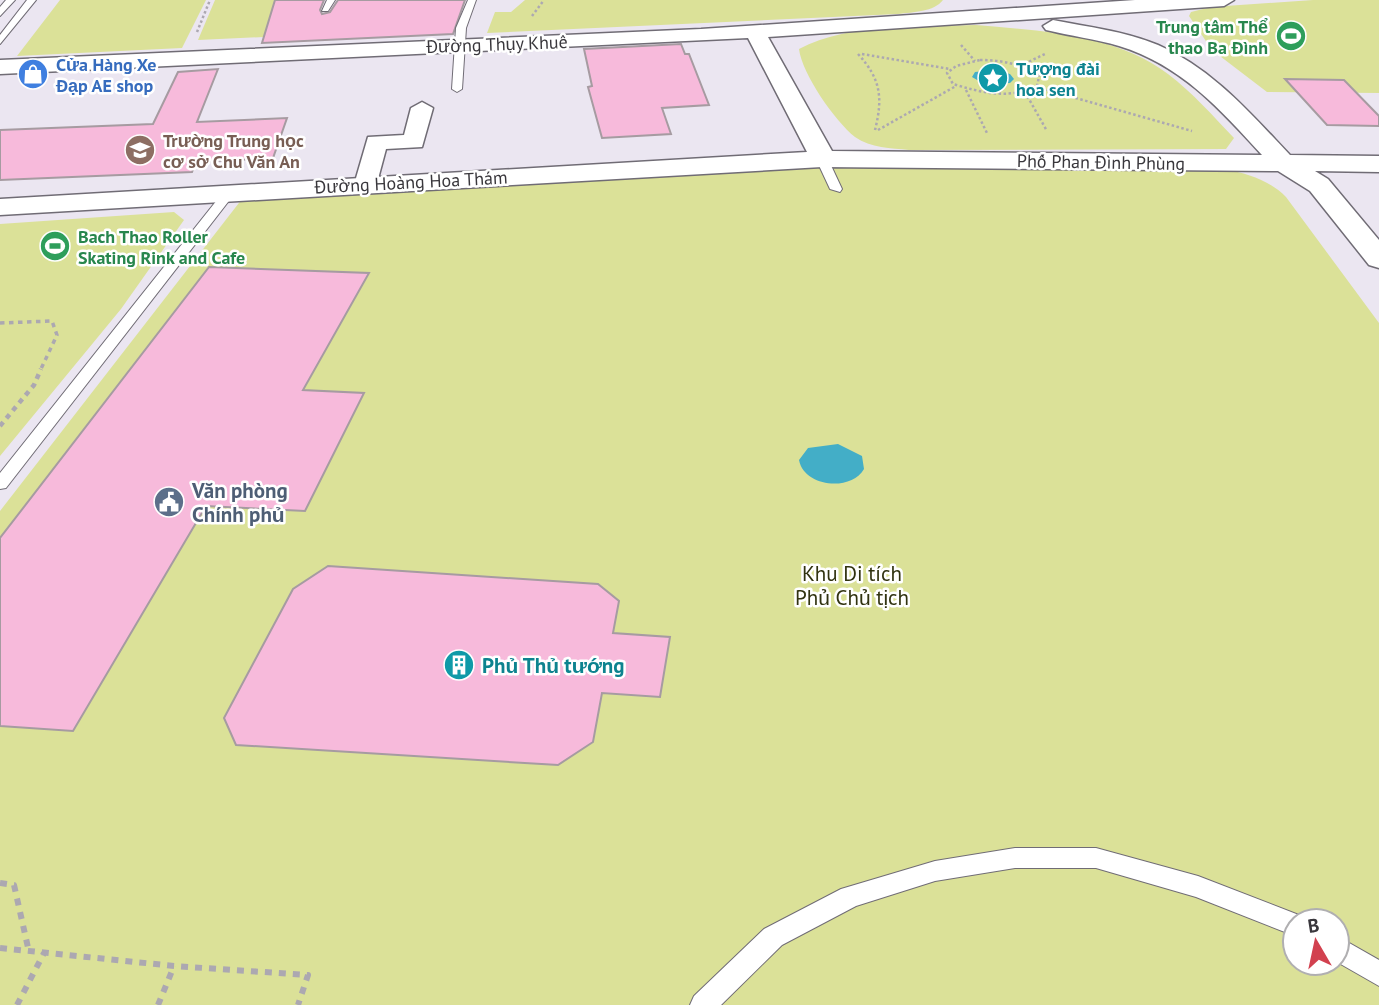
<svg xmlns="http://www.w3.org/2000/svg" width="1379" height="1005" font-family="'PT Sans',sans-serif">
	<rect width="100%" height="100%" fill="#ebe6f1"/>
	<path fill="#dbe198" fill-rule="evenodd" d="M60,0H206L182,48L17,56Z
		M215,0H275L264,37L198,40Z
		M525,0H943C934,12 913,12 898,14L487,33L495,12H511Z
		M1313,0H1379V93L1267,92L1212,50L1189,16L1191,12L1211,7Z
		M976,25C1040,31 1115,34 1168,74C1193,93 1213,116 1234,138L1226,149L909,150C891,148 871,148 855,137C835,121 802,74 799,49C851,22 919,27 976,25Z
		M811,164L1225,169C1248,174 1269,180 1286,197L1379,323V1005H0V511L242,199ZM1295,921H1337V963H1295Z
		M174,212L184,220L121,309L0,456V224Z"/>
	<path fill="#43aec7" d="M993,70L1010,74L1014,79L1010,83L984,84L972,77L975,72Z
		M838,444L862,456L864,469C851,492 804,487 799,460L808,448Z"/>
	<path fill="#f7badb" stroke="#a69ba1" stroke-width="2" d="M275,0H324L320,10L322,14L330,12L338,0H465L453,34L262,43Z
		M681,44L685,54H689L709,105L662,108L671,134L602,138L588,87L592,86L584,49Z
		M218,69L197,122L287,118L273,158L196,162L192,172L0,180V130L153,124L178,72Z
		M1285,79L1344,80L1379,116V126L1327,125Z
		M209,267L369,273L303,390L364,393L305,511L206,506L73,731L0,726V538Z
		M328,566L598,584L619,601L613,633L670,637L660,697L602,693L593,742L558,765L236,745L224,718L293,589Z"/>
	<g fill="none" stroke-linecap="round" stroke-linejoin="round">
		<g stroke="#706c75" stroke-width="2">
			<path id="lane" d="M6,0H15L0,16V7Z
				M27,0H36L0,44V35Z
				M327,0H335L328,11H322Z
				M468,0H476L466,28L462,89L457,92L452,89L456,28Z
				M818,157L828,159L842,189L840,192L830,189L816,159Z
				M225,190L235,193L6,488L0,489V473Z
				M1015,848H1096L1198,876L1304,917L1306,921H1295V936L1196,897L1096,868H1015L935,881L856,906L782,945L721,1005H690L694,996L764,929L841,889L935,861Z
				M1337,936L1379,960V986L1337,962Z"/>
		</g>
		<g stroke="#706c75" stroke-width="3">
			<path id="street" d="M422,102L433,108L422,147L386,149L375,190H357L354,185L368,137L404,135L411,108Z"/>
		</g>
		<g stroke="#706c75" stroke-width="3">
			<path id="secondary" d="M1135,0H1234L1224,6L768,37L832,151L1262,155C1220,109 1181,65 1119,46C1096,39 1070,36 1046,30L1043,26L1053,20C1088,27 1125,31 1158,45C1213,69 1250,113 1290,155L1379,156V172L1315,171L1328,179L1379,240V268L1369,265L1310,191L1278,171L822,167L0,215V199L807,152L748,38L0,74V60L701,29Z"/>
		</g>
		<path stroke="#aca8b1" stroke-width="2.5" stroke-dasharray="2.5 2.5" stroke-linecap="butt" d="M532,16L544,0
			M197,32L210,0
			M961,45L975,61
			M858,54C881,79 883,98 875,130
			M862,54L950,69
			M980,60C1002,60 1021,64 1039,76L1037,87C1007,99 983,93 953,84L947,73L956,66Z
			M1020,66L1047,53
			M1037,87L1192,131
			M966,90L987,133
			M1025,92L1047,131
			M878,130L956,86"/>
		<path stroke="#aca8b1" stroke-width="3.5" stroke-dasharray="4.5 4.5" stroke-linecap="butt" d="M0,323L52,321L57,335L40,371"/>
		<path stroke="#aca8b1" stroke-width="4.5" stroke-dasharray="5 5" stroke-linecap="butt" d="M0,426L34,385L41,369"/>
		<path stroke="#aca8b1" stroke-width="6" stroke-dasharray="7 7" stroke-linecap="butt" d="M0,883L14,885L29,952
			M0,948L174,966L308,975L298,1005
			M17,1005L44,953
			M158,1005L174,966"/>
		<use href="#lane" fill="#fff" fill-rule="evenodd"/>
		<use href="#street" fill="#fff" fill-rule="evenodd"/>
		<use href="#secondary" fill="#fff" fill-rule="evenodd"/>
	</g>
	<defs>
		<g id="stadium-disc" transform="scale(1.575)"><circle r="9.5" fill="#2e9e5b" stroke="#fff"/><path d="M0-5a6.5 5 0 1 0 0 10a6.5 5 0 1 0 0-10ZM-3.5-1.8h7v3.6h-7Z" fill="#fff"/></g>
		<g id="shop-disc" transform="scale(1.575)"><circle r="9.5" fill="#3f7fe0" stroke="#fff"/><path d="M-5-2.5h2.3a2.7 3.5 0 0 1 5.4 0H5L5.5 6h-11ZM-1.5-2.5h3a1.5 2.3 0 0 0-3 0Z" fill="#fff"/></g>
		<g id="sight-disc" transform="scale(1.575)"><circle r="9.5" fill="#0f9aa8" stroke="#fff"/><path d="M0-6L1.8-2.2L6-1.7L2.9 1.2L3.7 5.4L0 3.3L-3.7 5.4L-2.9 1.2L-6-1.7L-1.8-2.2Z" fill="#fff"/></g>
		<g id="school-disc" transform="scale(1.575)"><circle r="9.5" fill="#8d6e63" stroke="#fff"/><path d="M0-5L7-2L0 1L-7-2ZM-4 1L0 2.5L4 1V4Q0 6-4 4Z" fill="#fff"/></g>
		<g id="civic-disc" transform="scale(1.575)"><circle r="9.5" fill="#5c6f8a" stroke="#fff"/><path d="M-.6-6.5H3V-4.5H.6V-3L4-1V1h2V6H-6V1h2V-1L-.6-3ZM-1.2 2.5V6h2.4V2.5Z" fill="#fff"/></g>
		<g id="building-disc" transform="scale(1.575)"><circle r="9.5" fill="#0f9aa8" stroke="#fff"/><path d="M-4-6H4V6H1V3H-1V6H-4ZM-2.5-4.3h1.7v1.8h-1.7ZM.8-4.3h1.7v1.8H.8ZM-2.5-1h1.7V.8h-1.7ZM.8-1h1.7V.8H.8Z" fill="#fff"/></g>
	</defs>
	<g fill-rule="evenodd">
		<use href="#stadium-disc" x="1291" y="36"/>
		<use href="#shop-disc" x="33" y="74"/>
		<use href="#sight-disc" x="993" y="78"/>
		<use href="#school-disc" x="140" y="150"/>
		<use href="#stadium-disc" x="55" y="246"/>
		<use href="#civic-disc" x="169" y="502"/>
		<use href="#building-disc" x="459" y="665"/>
	</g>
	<g text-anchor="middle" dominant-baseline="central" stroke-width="5" stroke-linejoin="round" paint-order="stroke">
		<g font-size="18" font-weight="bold" fill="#27864d" stroke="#fff" text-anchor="end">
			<text x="1268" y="26">Trung tâm Thể<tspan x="1268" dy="21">thao Ba Đình</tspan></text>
			<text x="78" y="236" text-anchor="start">Bach Thao Roller<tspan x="78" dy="21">Skating Rink and Cafe</tspan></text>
		</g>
		<g font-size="18" fill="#39373c" stroke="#fff">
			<text transform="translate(497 44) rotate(-2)">Đường Thụy Khuê</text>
			<text transform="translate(1101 162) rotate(1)">Phố Phan Đình Phùng</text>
			<text transform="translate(411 182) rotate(-3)">Đường Hoàng Hoa Thám</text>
		</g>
		<g font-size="18" font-weight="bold" fill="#366cbe" stroke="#fff" text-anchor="start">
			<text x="56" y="64">Cửa Hàng Xe<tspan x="56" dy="21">Đạp AE shop</tspan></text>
		</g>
		<g font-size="18" font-weight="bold" fill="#0d838f" stroke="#fff" text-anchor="start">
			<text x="1016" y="68">Tượng đài<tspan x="1016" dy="21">hoa sen</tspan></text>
		</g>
		<g font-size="18" font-weight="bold" fill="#785e54" stroke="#fff" text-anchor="start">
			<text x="163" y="140">Trường Trung học<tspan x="163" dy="21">cơ sở Chu Văn An</tspan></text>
		</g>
		<g font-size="21" font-weight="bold" fill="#4e5e75" stroke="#fff" text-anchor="start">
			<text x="192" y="490">Văn phòng<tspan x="192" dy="24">Chính phủ</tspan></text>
		</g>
		<g font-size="21" fill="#313310" stroke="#fff">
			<text x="852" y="573">Khu Di tích<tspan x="852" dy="24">Phủ Chủ tịch</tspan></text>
		</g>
		<g font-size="21" font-weight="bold" fill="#0d838f" stroke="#fff" text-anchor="start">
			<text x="482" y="665">Phủ Thủ tướng</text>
		</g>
	</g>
	<g transform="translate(1316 942) rotate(351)"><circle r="33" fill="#ffffff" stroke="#b0afb1" stroke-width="2"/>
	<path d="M0-5L12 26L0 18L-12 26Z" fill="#d2414f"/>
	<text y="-10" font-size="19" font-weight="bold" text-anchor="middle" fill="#39373c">B</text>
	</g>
</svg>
